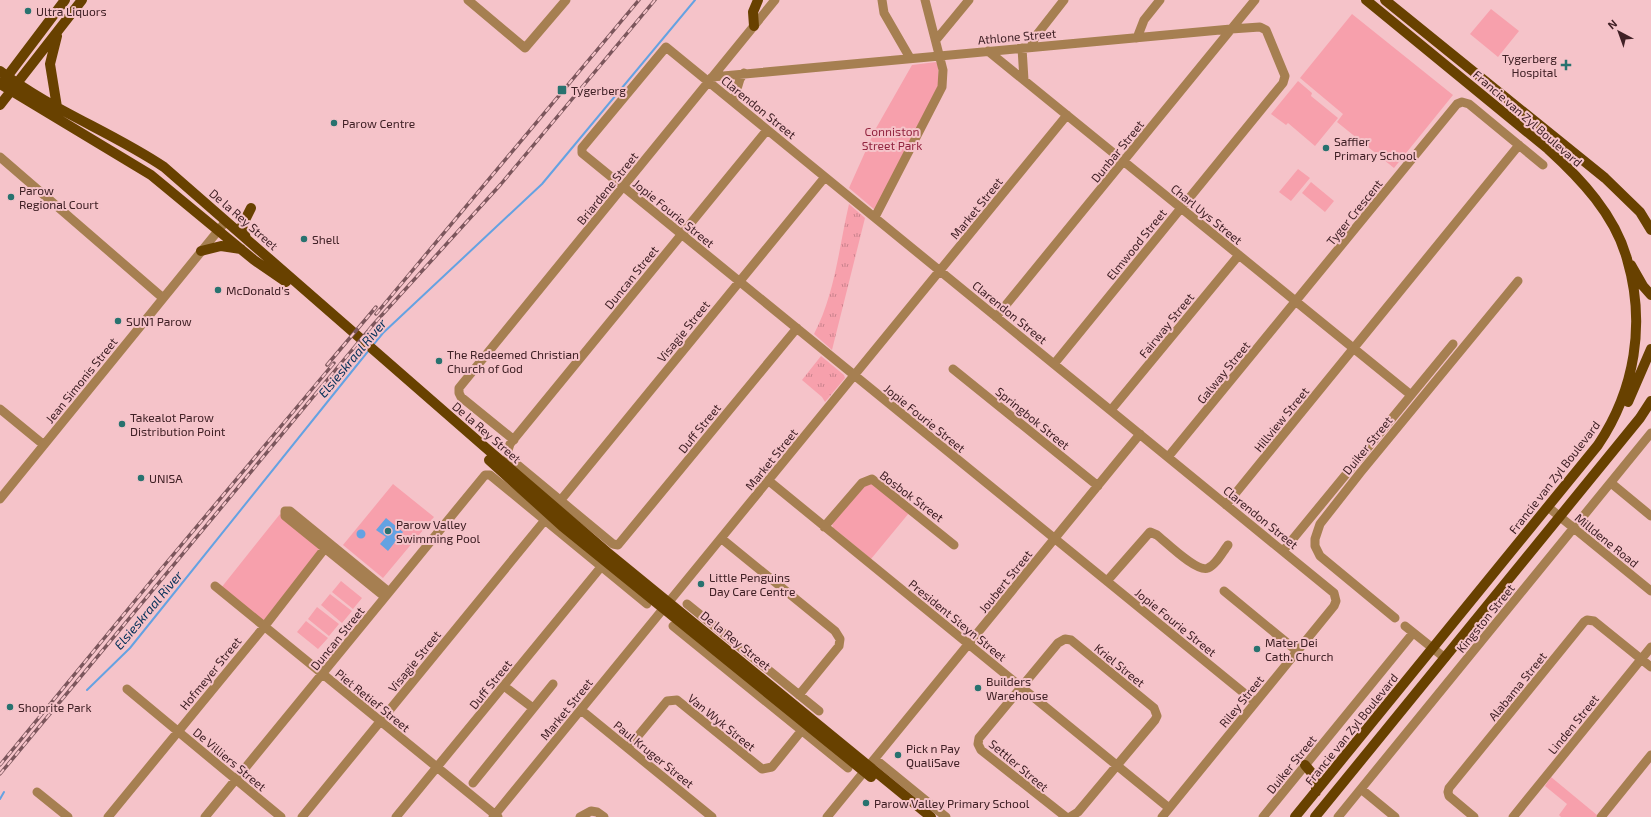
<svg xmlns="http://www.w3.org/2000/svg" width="1651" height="817" font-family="'Exo 2',sans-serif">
	<defs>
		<pattern id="grass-tufts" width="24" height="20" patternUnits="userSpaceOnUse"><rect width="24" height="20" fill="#f7a0ac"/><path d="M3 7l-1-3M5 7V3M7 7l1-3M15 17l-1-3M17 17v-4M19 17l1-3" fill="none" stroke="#c9828c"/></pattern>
	</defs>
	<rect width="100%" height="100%" fill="#f5c3c9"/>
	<path fill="url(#grass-tufts)" d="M849,204L865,218L832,350L814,334C835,294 839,247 849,204Z
		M821,356L844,375L845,378L825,402L822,397L802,380Z"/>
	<path fill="#f7a0ac" d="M1491,9L1519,31L1498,57L1470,34Z
		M1352,14L1453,95L1394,168L1337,122L1343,114L1300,78Z
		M936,62L938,65L939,84L875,210L849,188L875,130L912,65Z
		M1298,81L1312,93L1311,96L1338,118L1315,146L1288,123L1286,125L1271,114Z
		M1298,169L1310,178L1291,201L1279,192Z
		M1311,182L1334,201L1325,212L1302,193Z
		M871,483L909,513L871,559L835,529H833L832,523L863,485Z
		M393,484L434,517L383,578L343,545Z
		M280,514L320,548L263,622L221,588Z
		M341,581L362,598L353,609L332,592Z
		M330,594L352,611L342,623L321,605Z
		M317,607L339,624L329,636L308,619Z
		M306,621L328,638L318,649L297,632Z
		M1551,777L1597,815L1596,817H1561L1559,815L1567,804L1545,786Z"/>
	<path fill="#64a2e2" d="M386,518L403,532L388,551L380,544L386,537L376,530Z
		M356.5 534a4.5 4.5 0 1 1 9 0a4.5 4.5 0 1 1-9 0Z"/>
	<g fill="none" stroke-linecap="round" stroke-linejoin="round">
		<path stroke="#64a2e2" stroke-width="2" d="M373,345L383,333L542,184L695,0
			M87,690L130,648L369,350
			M0,799L4,792"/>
		<path stroke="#a67f51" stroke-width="9" d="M468,0L525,48L566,0
			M882,0L884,13L910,58
			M1137,38L1144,20L1160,0
			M936,40L969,0
			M1031,47L1035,37L1064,0
			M1022,48L1024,80
			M988,51L1411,395
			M712,77L1231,29L1260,27L1266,30L1285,76L1283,83L1054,364
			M733,102L740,79L744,73
			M767,130L510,444L508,450V457L613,544L618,545L797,328
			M0,157L163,298
			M875,217L942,87L943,70L925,0
			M996,317L1255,0
			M953,369L1098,486
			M0,409L44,445
			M1111,410L1239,255
			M514,440L461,397L459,393V388L775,0
			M1168,457L1457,104L1462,102L1469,104L1543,165
			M769,481L1169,808
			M1611,483L1651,516
			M0,499L226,221
			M560,501L825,177
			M1226,505L1519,145
			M1548,507L1651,591
			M824,527L862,483L872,479L954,545
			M722,539L835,631L840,639L839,646L799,695
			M1283,551L1453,344
			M1107,581L1150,532L1157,535C1166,542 1197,573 1208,568C1216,565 1223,551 1228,545
			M215,586L498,817
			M1224,591L1297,651
			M385,597L285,516V511H290L389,592
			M687,604L819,711
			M1395,618L1320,556L1315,546V539L1320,524L1360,473L1518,281
			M673,626L848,768
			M1405,626L1445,658
			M504,686L533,708
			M127,689L281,817
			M581,710L712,817
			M628,748L667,701L677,700L762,769L772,767L802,730
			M875,759L946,817
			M473,783L553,684
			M1361,789L1395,817
			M37,792L68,817
			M108,817L264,627L329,543
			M205,817L485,475H490L647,604
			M302,817L545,520
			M396,817L601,567
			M493,817L1067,115
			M580,817L591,811L597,812L604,817
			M827,817L1140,434
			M1066,817L981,750L978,744L979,738L1058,643L1065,639L1071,640L1154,708L1157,716L1155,720L1078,812L1070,817
			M1162,817L1334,606L1336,601L1334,593L666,47L582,148V153L1255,702
			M1263,817L1413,633
			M1338,817L1651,433
			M1474,817L1449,796L1448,792L1449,788L1584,622L1587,620L1594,621L1651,667
			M1513,817L1651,647
			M1601,817L1651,755"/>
		<path stroke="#684100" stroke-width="10" d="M1385,0L1605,178L1640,212L1651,230
			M754,26L753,12L758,0
			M0,71C51,110 112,132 164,167L486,448L607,552L931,817
			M3,82L65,0
			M0,84L151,175L254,260L286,282
			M0,105L82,0
			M57,107L50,64L57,36
			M246,238L242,226L251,208
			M201,251L221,246L241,249
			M1631,265L1643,286L1651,295
			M1628,402L1651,349
			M489,460L562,526L871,777
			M1305,765L1316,778V792
			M1295,817L1598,445C1635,390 1646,323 1627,259C1615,215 1581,179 1548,149L1366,0
			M1315,817L1640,418L1651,401"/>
		<g stroke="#7c565c" stroke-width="3.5">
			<path id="rail" d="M376,314L639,0
				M327,365L376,307
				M0,765L157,574L334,363
				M0,774L372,326L501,184L655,0"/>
		</g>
		<use href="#rail" stroke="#f5c3c9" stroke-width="2" stroke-dasharray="6" stroke-linecap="butt"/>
	</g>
	<g fill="#28726f" stroke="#f5c3c9" stroke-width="1.5">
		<circle cx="28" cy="11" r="4"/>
		<path d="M1564 59h4v4h4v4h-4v4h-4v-4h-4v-4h4z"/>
		<rect x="557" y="85" width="10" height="10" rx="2"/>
		<circle cx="334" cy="123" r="4"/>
		<circle cx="1326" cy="148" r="4"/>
		<circle cx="11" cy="197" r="4"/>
		<circle cx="304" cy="239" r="4"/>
		<circle cx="218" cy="290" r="4"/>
		<circle cx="118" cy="321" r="4"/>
		<circle cx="439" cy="361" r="4"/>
		<circle cx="122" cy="424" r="4"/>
		<circle cx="141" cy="478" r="4"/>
		<circle cx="388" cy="531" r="4"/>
		<circle cx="701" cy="584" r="4"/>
		<circle cx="1257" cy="649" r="4"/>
		<circle cx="978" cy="688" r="4"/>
		<circle cx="10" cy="707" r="4"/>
		<circle cx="898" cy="755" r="4"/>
		<circle cx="866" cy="803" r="4"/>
	</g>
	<g text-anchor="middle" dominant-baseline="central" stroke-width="4" stroke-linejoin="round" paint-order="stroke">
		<g font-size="12" fill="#402126" stroke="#f5c3c9" text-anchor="start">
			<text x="36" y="11">Ultra Liquors</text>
			<text x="1557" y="58" text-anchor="end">Tygerberg<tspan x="1557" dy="14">Hospital</tspan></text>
			<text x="571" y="90">Tygerberg</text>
			<text x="342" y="123">Parow Centre</text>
			<text x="1334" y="141">Saffier<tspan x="1334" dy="14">Primary School</tspan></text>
			<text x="19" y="190">Parow<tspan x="19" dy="14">Regional Court</tspan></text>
			<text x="312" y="239">Shell</text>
			<text x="226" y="290">McDonald's</text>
			<text x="126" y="321">SUN1 Parow</text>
			<text x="447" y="354">The Redeemed Christian<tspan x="447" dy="14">Church of God</tspan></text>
			<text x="130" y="417">Takealot Parow<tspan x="130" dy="14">Distribution Point</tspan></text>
			<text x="149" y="478">UNISA</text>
			<text x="396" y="524">Parow Valley<tspan x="396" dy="14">Swimming Pool</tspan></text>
			<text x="709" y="577">Little Penguins<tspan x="709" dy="14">Day Care Centre</tspan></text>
			<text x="1265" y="642">Mater Dei<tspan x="1265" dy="14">Cath. Church</tspan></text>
			<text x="986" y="681">Builders<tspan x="986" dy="14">Warehouse</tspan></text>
			<text x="18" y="707">Shoprite Park</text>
			<text x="906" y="748">Pick n Pay<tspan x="906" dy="14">QualiSave</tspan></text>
			<text x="874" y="803">Parow Valley Primary School</text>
		</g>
		<g font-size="12" fill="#402126" stroke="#f5c3c9">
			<text transform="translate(1017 36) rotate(-5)">Athlone Street</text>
			<text transform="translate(759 107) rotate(39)">Clarendon Street</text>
			<text transform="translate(1528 118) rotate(41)">Francie van Zyl Boulevard</text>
			<text transform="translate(1117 151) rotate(-51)">Dunbar Street</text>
			<text transform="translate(607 188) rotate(-51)">Briardene Street</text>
			<text transform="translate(976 208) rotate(-51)">Market Street</text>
			<text transform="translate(1354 212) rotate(-51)">Tyger Crescent</text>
			<text transform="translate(674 213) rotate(39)">Jopie Fourie Street</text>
			<text transform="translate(1207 214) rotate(39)">Charl Uys Street</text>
			<text transform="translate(244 219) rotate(41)">De la Rey Street</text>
			<text transform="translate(1136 244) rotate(-51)">Elmwood Street</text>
			<text transform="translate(631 277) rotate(-51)">Duncan Street</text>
			<text transform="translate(1010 312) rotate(39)">Clarendon Street</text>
			<text transform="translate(1166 325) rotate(-51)">Fairway Street</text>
			<text transform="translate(683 331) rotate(-51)">Visagie Street</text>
			<text transform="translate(1223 372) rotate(-51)">Galway Street</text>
			<text transform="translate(81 380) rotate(-51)">Jean Simonis Street</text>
			<text transform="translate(925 418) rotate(39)">Jopie Fourie Street</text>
			<text transform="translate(1033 418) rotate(39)">Springbok Street</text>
			<text transform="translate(1281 419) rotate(-51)">Hillview Street</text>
			<text transform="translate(699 428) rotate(-51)">Duff Street</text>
			<text transform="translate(487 432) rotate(41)">De la Rey Street</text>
			<text transform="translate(1367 445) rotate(-51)">Duiker Street</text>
			<text transform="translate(771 459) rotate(-51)">Market Street</text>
			<text transform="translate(1554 477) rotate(-52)">Francie van Zyl Boulevard</text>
			<text transform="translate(912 496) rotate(37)">Bosbok Street</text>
			<text transform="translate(1261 517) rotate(39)">Clarendon Street</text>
			<text transform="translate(1607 540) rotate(39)">Milldene Road</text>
			<text transform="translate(1005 581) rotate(-51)">Joubert Street</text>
			<text transform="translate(1485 618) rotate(-51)">Kingston Street</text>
			<text transform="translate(958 620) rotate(39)">President Steyn Street</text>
			<text transform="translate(1176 622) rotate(39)">Jopie Fourie Street</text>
			<text transform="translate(337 638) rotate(-51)">Duncan Street</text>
			<text transform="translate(736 640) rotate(39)">De la Rey Street</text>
			<text transform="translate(414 661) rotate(-51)">Visagie Street</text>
			<text transform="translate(1120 665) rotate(39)">Kriel Street</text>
			<text transform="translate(210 673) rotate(-51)">Hofmeyer Street</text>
			<text transform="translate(490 684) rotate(-51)">Duff Street</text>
			<text transform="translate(1517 686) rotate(-51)">Alabama Street</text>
			<text transform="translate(373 700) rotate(39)">Piet Retief Street</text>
			<text transform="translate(1241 701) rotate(-51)">Riley Street</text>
			<text transform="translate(566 709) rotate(-51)">Market Street</text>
			<text transform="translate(722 722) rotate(39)">Van Wyk Street</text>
			<text transform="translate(1573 724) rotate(-51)">Linden Street</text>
			<text transform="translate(1351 729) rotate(-51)">Francie van Zyl Boulevard</text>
			<text transform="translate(654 754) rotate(39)">Paul Kruger Street</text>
			<text transform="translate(230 759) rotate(40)">De Villiers Street</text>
			<text transform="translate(1291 764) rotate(-51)">Duiker Street</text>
			<text transform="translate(1019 765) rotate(40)">Settler Street</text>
		</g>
		<g font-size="12" fill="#932641" stroke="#f5c3c9">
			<text x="892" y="131">Conniston<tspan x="892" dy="14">Street Park</tspan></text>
		</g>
		<g font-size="13" font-style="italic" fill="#002e57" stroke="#f5c3c9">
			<text transform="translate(352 358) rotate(-50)">Elsieskraal River</text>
			<text transform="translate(148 610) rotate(-50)">Elsieskraal River</text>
		</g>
	</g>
	<g transform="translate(1619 32) rotate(319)" stroke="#f5c3c9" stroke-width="3" paint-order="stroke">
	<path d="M0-3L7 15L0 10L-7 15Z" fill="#402126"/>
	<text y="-6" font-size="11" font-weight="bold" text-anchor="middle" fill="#402126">N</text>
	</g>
</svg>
